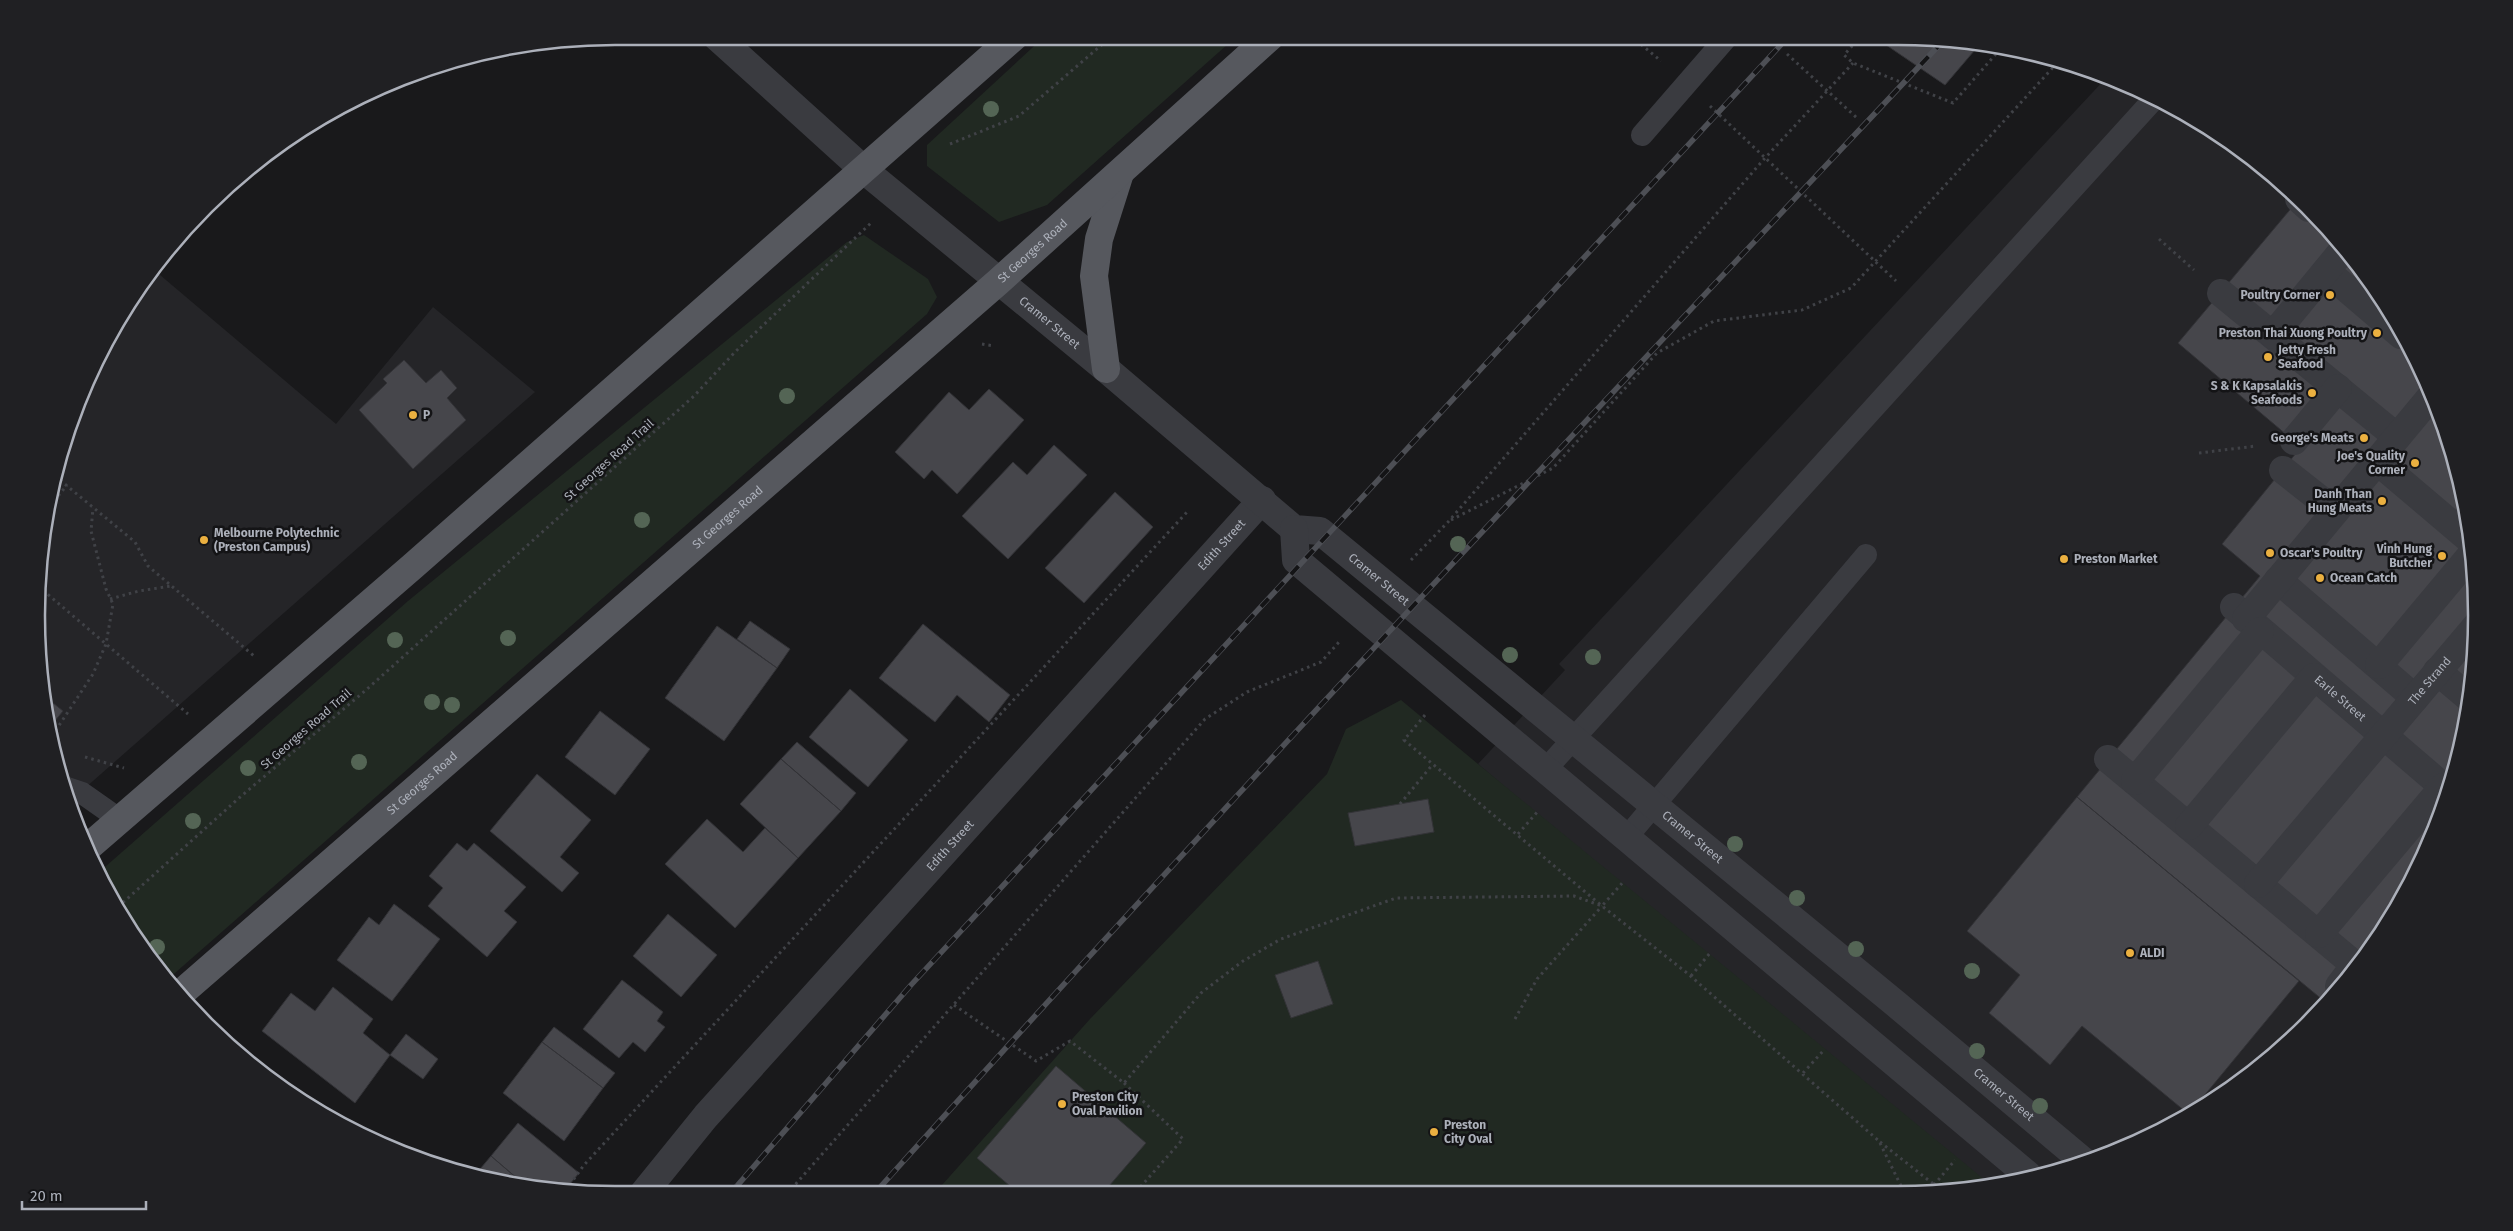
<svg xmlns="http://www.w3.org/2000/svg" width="2513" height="1231" font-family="'Fira Sans',sans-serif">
	<rect width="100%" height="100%" fill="#19191b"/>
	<path fill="#252528" d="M2107,77L2119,80L2220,134L2307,206L2379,294L2433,394V837L2357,968L2250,1075L2119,1151L1981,1188L1478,764L1565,670L1559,664Z
		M153,269L336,424L433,307L535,392L68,803L41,691L37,578L47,502L80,394L134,294Z"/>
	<path fill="#212922" d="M1045,36H1237L1047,205L999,222L927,166V145Z
		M864,235L928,279L937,297L927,314L167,980L156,968L97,874L408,601L847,242Z
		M1401,700L1478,764L1991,1185L1973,1190L934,1194L1090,1019L1327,774L1346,729Z"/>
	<path fill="#46464b" stroke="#333337" d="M1873,36H1898L1980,44L1945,85Z
		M2299,199L2307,206L2379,294L2433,394L2466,503L2477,616L2466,729L2433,837L2357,968L2324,1001L2077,797L2260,576L2222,544L2301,447L2178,343Z
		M404,360L426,383L441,370L457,388L447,398L466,420L413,469L359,410L387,383L383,379Z
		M989,389L1024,420L957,494L932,470L924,479L895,452L949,392L969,410Z
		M1054,445L1087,475L1008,559L962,516L1013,462L1027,475Z
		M1115,492L1153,527L1084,603L1045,568Z
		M750,621L790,649L777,668L737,639Z
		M923,624L1010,695L989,722L957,695L935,722L879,678Z
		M717,626L777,668L724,741L665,698Z
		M850,689L908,740L868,787L809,737Z
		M42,694L63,711L50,727Z
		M600,711L650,749L615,795L565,757Z
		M797,742L856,793L841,811L781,759Z
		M781,759L841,811L798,858L740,804Z
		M537,774L591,820L560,857L579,873L562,892L490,831Z
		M2077,797L2299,981L2194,1108L2186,1112L2082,1026L2050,1065L1989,1013L2020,975L1967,931Z
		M1428,799L1434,832L1355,846L1348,813Z
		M707,819L743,852L765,828L798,858L735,928L665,864Z
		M457,843L467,851L474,843L526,887L504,911L517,922L487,957L428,906L443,888L429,876Z
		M394,904L440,939L392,1001L337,960L369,917L379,925Z
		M668,914L717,955L681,997L633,956Z
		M1318,961L1333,1004L1291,1018L1275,975Z
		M622,980L663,1012L657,1021L665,1027L645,1052L633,1042L619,1058L583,1029Z
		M333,987L373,1019L363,1033L390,1055L355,1103L262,1031L291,993L315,1011Z
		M554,1027L615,1073L603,1088L542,1042Z
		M406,1034L438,1059L423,1079L390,1055Z
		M542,1042L603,1088L564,1141L503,1093Z
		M1056,1066L1146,1143L1103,1193H1003L1010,1186L977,1158Z
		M518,1123L579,1173L565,1190L526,1186L491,1156Z
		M491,1156L526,1186L502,1184L475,1175Z"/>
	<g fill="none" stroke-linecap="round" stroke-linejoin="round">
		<path stroke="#404247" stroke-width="3" stroke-dasharray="2.5 4" stroke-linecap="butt" d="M1631,36L1661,61
			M1861,36L1844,55L1853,63L1953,103L2002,47
			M1787,54L1857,118
			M1710,106L1896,281
			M950,144L1019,116L1112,36
			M2159,239L2194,270
			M982,344L994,346
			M2199,453L2256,446
			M55,476L135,542L148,566L254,656
			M46,511L67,485
			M1451,520L1553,468L1657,353L1714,321L1802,310L1851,288L2058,62
			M1411,560L1448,522L1765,158L1853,63
			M38,586L188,714
			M110,599L139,591L171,586
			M1425,715L1404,740L1602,906L1687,973L1879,1141L1903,1190
			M52,736L93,674L106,644L113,604L106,589L91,531L93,508
			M85,757L124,768
			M1400,804L1433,764
			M1518,834L1539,810
			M118,907L239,798L366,690L694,396L735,352L872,222
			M1691,976L1710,953
			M954,1005L1036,1061L1070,1041L1124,1083L1201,993L1243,961L1281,939L1396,898L1574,896L1602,906L1624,881
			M1515,1019L1537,979L1602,906
			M1803,1073L1824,1050
			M1124,1083L1183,1139L1135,1193
			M1880,1142L1941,1190
			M1934,1185L1955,1160
			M566,1190L584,1165L1188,511
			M787,1194L1205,719L1247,692L1321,662L1339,642"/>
		<path stroke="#3a3b40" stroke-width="22" d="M1642,135L1728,36
			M1546,769L2154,99
			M64,789L67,788L82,793L119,819
			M1627,837L1866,555"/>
		<g stroke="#3a3b40" stroke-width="28">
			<path d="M2299,199L2309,208"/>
			<path d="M2326,271L2401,335"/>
			<path d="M2221,293L2397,437"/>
			<path d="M2273,335L2343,250"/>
			<path d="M2294,441L2338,388"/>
			<path d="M2377,461L2469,539"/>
			<path d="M2283,470L2335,511"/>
			<path d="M2278,580L2415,698"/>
			<path id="s1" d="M2234,607L2447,790"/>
			<path d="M2246,619L2433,394"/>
			<path d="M2379,665L2471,555"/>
			<path d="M2437,671L2469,698"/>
			<path d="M2108,759L2355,965L2339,986"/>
			<path d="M2135,781L2260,631"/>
			<path d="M2189,826L2314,677"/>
			<path id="s2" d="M2258,884L2476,626"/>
			<path d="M2319,934L2443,787"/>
		</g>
		<path stroke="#3a3b40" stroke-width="28" id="s3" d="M642,1195L706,1116L1262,500"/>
		<g stroke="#3a3b40" stroke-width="28">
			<path id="s4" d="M716,36L864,170L1106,369L1294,529L1320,531L1896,1004L2082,1160"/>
			<path d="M1294,529L1296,560L2028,1175"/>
		</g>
		<g stroke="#56585e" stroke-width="28">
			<path d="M1106,369L1094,276L1099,239L1120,173"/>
			<path d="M86,849L413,566L1015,36"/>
			<path id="s5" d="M180,994L998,282L1271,36"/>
		</g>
		<g stroke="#4d4f55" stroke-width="5.5">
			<path id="rail" d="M730,1194L911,985L1789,36
				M874,1194C1224,804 1584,423 1943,41"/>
		</g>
		<use href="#rail" stroke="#141416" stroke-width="4" stroke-dasharray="11" stroke-linecap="butt"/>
	</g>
	<g fill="#546555">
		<circle cx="991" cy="109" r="8"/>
		<circle cx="787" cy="396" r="8"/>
		<circle cx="642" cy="520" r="8"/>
		<circle cx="1458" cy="544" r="8"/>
		<circle cx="508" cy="638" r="8"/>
		<circle cx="395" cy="640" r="8"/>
		<circle cx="1510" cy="655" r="8"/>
		<circle cx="1593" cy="657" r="8"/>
		<circle cx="432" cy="702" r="8"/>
		<circle cx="452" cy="705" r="8"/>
		<circle cx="359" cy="762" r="8"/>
		<circle cx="248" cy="768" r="8"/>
		<circle cx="193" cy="821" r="8"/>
		<circle cx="1735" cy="844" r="8"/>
		<circle cx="1797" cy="898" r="8"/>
		<circle cx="157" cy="947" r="8"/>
		<circle cx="1856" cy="949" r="8"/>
		<circle cx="1972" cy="971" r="8"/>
		<circle cx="1977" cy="1051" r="8"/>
		<circle cx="2040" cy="1106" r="8"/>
	</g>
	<g fill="#ebb040" stroke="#141416" stroke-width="2">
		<circle cx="2330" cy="295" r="5"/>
		<circle cx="2377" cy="333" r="5"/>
		<circle cx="2268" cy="357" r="5"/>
		<circle cx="2312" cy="393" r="5"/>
		<circle cx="413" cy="415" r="5"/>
		<circle cx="2364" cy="438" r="5"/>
		<circle cx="2415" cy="463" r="5"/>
		<circle cx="2382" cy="501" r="5"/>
		<circle cx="204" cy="540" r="5"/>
		<circle cx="2270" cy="553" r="5"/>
		<circle cx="2442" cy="556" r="5"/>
		<circle cx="2064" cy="559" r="5"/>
		<circle cx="2320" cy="578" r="5"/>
		<circle cx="2130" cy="953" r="5"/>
		<circle cx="1062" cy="1104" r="5"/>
		<circle cx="1434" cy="1132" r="5"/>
	</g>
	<g text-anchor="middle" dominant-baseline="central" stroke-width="5" stroke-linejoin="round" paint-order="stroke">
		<g font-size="12" fill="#acb0ba" stroke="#141416">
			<text stroke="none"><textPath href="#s5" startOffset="1131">St Georges Road</textPath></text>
			<text stroke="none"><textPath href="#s4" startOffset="440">Cramer Street</textPath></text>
			<text transform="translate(609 460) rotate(-42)">St Georges Road Trail</text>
			<text stroke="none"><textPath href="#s5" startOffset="726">St Georges Road</textPath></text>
			<text stroke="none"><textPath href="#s3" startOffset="871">Edith Street</textPath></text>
			<text stroke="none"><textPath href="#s4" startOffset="862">Cramer Street</textPath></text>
			<text stroke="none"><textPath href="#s2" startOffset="266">The Strand</textPath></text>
			<text stroke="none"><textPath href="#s1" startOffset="140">Earle Street</textPath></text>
			<text transform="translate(306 729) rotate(-41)">St Georges Road Trail</text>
			<text stroke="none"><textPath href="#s5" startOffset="321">St Georges Road</textPath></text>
			<text stroke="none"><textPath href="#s4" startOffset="1268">Cramer Street</textPath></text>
			<text stroke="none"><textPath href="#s3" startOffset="466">Edith Street</textPath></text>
			<text stroke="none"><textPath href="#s4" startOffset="1672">Cramer Street</textPath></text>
		</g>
		<g font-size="12" font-weight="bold" fill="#acb0ba" stroke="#141416" text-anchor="start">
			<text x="2320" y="295" text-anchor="end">Poultry Corner</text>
			<text x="2367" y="333" text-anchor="end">Preston Thai Xuong Poultry</text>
			<text x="2278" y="350">Jetty Fresh<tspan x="2278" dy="14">Seafood</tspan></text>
			<text x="2302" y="386" text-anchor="end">S &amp; K Kapsalakis<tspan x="2302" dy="14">Seafoods</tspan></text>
			<text x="423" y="415">P</text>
			<text x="2354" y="438" text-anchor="end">George's Meats</text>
			<text x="2405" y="456" text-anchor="end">Joe's Quality<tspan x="2405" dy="14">Corner</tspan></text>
			<text x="2372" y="494" text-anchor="end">Danh Than<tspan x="2372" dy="14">Hung Meats</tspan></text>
			<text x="214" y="533">Melbourne Polytechnic<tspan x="214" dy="14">(Preston Campus)</tspan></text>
			<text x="2432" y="549" text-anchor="end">Vinh Hung<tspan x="2432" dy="14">Butcher</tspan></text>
			<text x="2280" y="553">Oscar's Poultry</text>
			<text x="2074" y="559">Preston Market</text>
			<text x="2330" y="578">Ocean Catch</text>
			<text x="2140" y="953">ALDI</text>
			<text x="1072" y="1097">Preston City<tspan x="1072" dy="14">Oval Pavilion</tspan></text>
			<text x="1444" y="1125">Preston<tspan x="1444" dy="14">City Oval</tspan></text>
		</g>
	</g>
	<path d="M0 0H2513V1231H0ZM615 45H1898A570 570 0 0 1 2468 615V616A570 570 0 0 1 1898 1186H615A570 570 0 0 1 45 616V615A570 570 0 0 1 615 45Z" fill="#202023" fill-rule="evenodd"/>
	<path fill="none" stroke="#acb0ba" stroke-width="2.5" d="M615 45H1898A570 570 0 0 1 2468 615V616A570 570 0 0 1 1898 1186H615A570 570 0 0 1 45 616V615A570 570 0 0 1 615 45Z"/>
	<path d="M22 1201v8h124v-8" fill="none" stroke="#acb0ba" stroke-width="2.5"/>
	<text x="30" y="1201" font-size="15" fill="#acb0ba" stroke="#141416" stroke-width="4" paint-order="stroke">20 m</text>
</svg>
